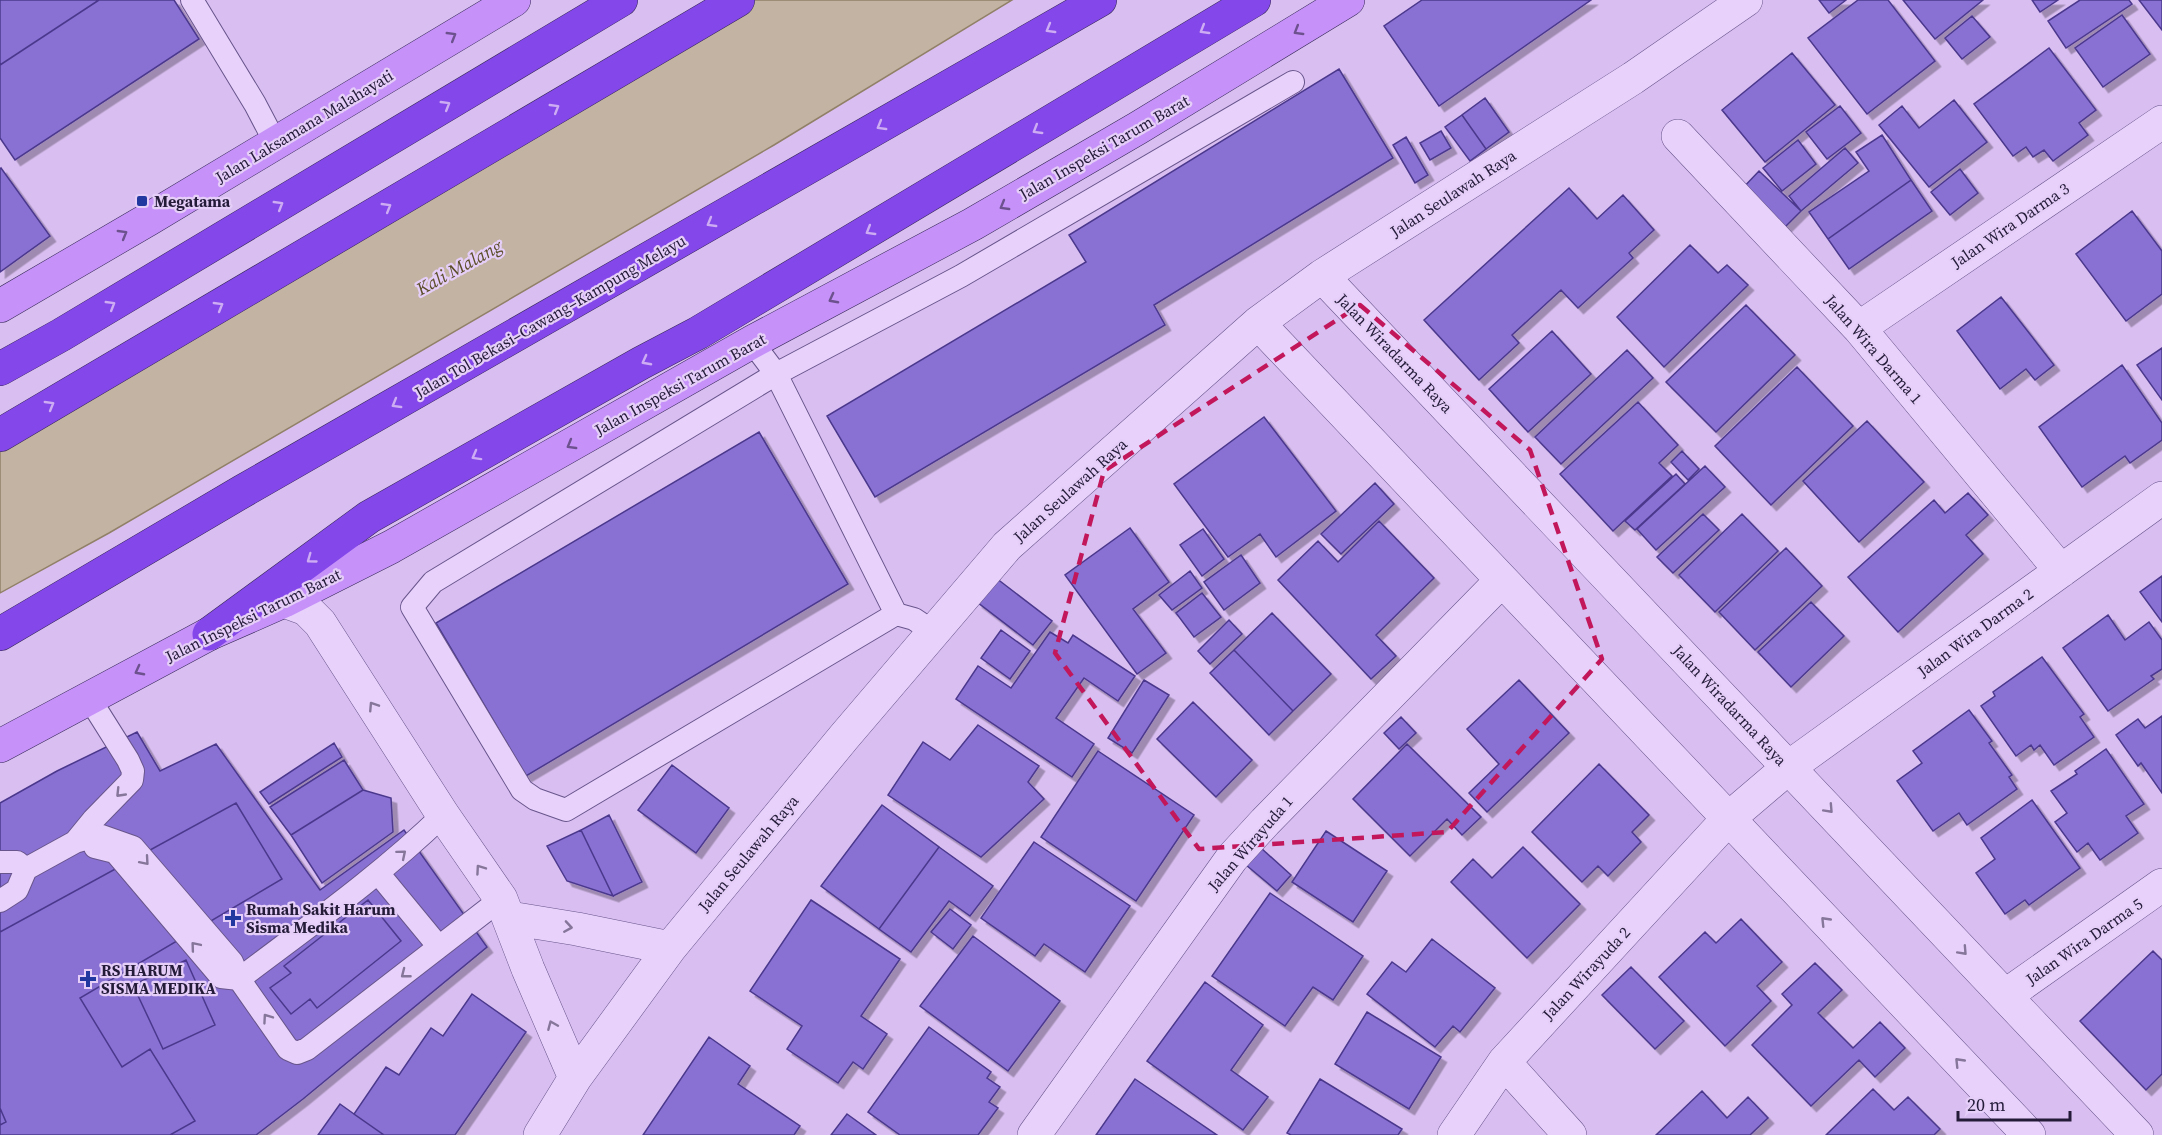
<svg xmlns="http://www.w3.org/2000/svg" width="2162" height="1135" font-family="'Source Serif 4',serif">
	<defs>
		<filter id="shadow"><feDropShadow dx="5.5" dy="5.5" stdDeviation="0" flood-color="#0004"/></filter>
	</defs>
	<rect width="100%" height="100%" fill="#d9bef1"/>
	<path fill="#c3b3a2" stroke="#918068" stroke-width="1.5" d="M738,0H1012L774,145L109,533L0,593V434Z"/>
	<path fill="#8871d3" stroke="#4b398d" stroke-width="1.5" filter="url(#shadow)" d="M0,0H99L0,65Z
		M99,0H174L199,39L15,160L0,138V65Z
		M1422,0H1591L1439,106L1384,26Z
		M1819,0H1846L1829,13Z
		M1858,0H1888L1935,61L1867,114L1808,38Z
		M1903,0H1983L1935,39Z
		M2032,0H2058L2040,12Z
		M2080,0H2129L2132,4L2066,48L2048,21Z
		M2139,0H2162V30Z
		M2122,15L2150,54L2103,87L2075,48Z
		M1972,16L1990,37L1962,59L1945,38Z
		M2049,48L2096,110L2079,123L2088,135L2053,161L2044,150L2033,157L2026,147L2013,156L1974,104Z
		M1792,53L1835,105L1765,162L1722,110Z
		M1339,69L1393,158L1154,305L1165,325L875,497L827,416L1086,262L1069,235Z
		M1485,98L1509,132L1486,149L1462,115Z
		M1954,100L1987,142L1929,187L1879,125L1902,106L1919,128Z
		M1840,106L1861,133L1827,159L1806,132Z
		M1462,115L1486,149L1470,161L1445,127Z
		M1441,131L1451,148L1430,160L1420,143Z
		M1882,135L1911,180L1828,239L1809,212L1869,171L1856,152Z
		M1406,137L1428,175L1415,183L1393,145Z
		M1798,140L1816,164L1782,191L1763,168Z
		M1845,148L1858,163L1801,211L1789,196Z
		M1,168L50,236L0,272V169Z
		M1960,169L1978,193L1950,215L1931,192Z
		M1759,171L1801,211L1782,230L1740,191Z
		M1911,180L1932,211L1849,269L1828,239Z
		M1569,188L1597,219L1623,195L1654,230L1629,253L1633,258L1578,308L1561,290L1512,335L1519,343L1479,380L1424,320Z
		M2132,211L2162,251V294L2126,321L2076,254Z
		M1690,245L1718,273L1727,265L1748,285L1664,367L1617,317Z
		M2001,297L2054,365L2035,380L2026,369L2000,389L1957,331Z
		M1746,305L1795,355L1716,432L1666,382Z
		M1552,331L1591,374L1528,432L1489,389Z
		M2162,348V400L2137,365Z
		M1627,350L1653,378L1561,464L1535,437Z
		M2122,365L2162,423V440L2130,463L2125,456L2082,487L2039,427Z
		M1797,367L1853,426L1771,505L1715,446Z
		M1638,402L1678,445L1659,463L1672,476L1613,531L1560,474Z
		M1264,417L1336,511L1276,557L1260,534L1228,557L1174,484Z
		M1867,421L1924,482L1859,542L1803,481Z
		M759,432L848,584L526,776L436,623Z
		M1682,451L1699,469L1688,480L1671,462Z
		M1705,466L1725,487L1656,550L1637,529Z
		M1676,474L1685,484L1635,530L1625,521Z
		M1375,483L1394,504L1341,554L1321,534Z
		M1968,493L1988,515L1966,535L1983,554L1898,632L1848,577L1934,500L1945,513Z
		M1703,514L1719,530L1673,573L1657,557Z
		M1742,514L1778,551L1715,612L1679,575Z
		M1379,521L1434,578L1376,635L1396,656L1371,679L1278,580L1318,541L1338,562Z
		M1130,528L1169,582L1133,609L1166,653L1137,674L1065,575Z
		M1203,529L1224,559L1202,576L1180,545Z
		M1786,548L1822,586L1755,650L1719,612Z
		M1241,555L1260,583L1224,610L1204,582Z
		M1190,571L1202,588L1172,610L1159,595Z
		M2162,576V622L2140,592Z
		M996,578L1052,621L1033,645L977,602Z
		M1202,593L1221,617L1194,637L1176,613Z
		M1811,602L1844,636L1791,687L1758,652Z
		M1272,613L1331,674L1293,711L1234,650Z
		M2108,615L2125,640L2149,622L2162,640V669L2151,676L2154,679L2108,711L2063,648Z
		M1229,620L1242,634L1210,664L1198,651Z
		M1001,630L1030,651L1010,679L981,658Z
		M1050,632L1068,643L1073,635L1135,676L1118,701L1084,678L1056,718L1094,744L1072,777L956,699L978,666L1011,688Z
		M1234,650L1293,711L1269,735L1210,673Z
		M2042,657L2084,714L2080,717L2094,737L2054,765L2040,745L2034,750L2031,745L2016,756L1981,706L1995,696L1993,692Z
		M1144,680L1169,695L1132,753L1108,738Z
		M1519,680L1569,733L1487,812L1469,793L1499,764L1467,729Z
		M1193,702L1252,760L1216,797L1157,739Z
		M1969,710L1992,741L1989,743L2012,775L2009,777L2017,789L1967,825L1959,813L1933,831L1897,781L1922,763L1913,751Z
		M2162,716V793L2141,763L2138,766L2116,735L2138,719L2145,728Z
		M1401,717L1416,733L1399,749L1384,733Z
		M978,725L1039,766L1028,782L1044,799L981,857L888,795L923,742L950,760Z
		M137,732L160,771L216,744L320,890L404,830L487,947L303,1099L256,1135H0V803L57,771Z
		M334,743L342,757L269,804L260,792Z
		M1407,744L1481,817L1462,835L1447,819L1410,856L1353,799Z
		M2106,749L2144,804L2126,816L2138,833L2100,860L2088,843L2077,852L2055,822L2067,813L2051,791L2077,774L2075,771Z
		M1098,751L1194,815L1136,901L1041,837Z
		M344,760L363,790L291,835L270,807Z
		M1599,764L1649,815L1632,832L1641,842L1608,876L1598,866L1582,882L1532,832Z
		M672,765L729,808L696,853L638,810Z
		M363,790L391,798L393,832L322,883L291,835Z
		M2032,800L2080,868L2029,905L2025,900L2005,914L1976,873L1995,859L1981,838Z
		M236,803L282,879L80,998L122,1067L150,1049L195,1121L170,1135H0V1125L6,1122L0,1108V932Z
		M882,805L939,847L879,929L821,886Z
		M609,815L642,882L613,896L581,830Z
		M581,830L613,896L567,881L547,846Z
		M1326,831L1387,871L1353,922L1292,882Z
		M1034,842L1130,906L1085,972L1044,944L1035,956L981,918Z
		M939,847L993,886L970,916L949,901L911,952L879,929Z
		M1523,847L1580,904L1527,958L1451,882L1473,859L1492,878Z
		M1261,848L1291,875L1277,891L1246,865Z
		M1270,893L1363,956L1333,1000L1313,987L1285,1026L1212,976Z
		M368,900L401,941L317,1008L310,999L291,1014L270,988L291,973L284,966Z
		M811,900L900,959L861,1016L887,1034L863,1069L853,1062L838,1083L787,1049L802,1026L750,991Z
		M950,909L971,925L953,949L931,932Z
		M1741,919L1782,962L1757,986L1771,1001L1725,1046L1659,977L1705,932L1716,943Z
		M973,936L1060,1001L1008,1071L920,1006Z
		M1432,939L1495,988L1460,1032L1453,1026L1435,1047L1367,994L1392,962L1406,972Z
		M2153,951L2162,960V1074L2146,1090L2080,1021Z
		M186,960L215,1025L163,1049L133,985Z
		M1815,963L1842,990L1818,1013L1853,1048L1880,1022L1905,1048L1875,1077L1859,1060L1811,1106L1752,1045L1792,1005L1782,994Z
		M1631,967L1684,1021L1655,1049L1602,995Z
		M1205,982L1263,1025L1231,1070L1268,1097L1243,1130L1147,1061Z
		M472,994L526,1032L455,1135H384L354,1114L386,1067L399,1075L431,1028L443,1036Z
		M1367,1012L1441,1057L1409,1109L1335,1064Z
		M929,1027L991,1072L987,1078L1000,1087L989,1102L998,1108L978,1135H900L868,1112Z
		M709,1037L750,1066L738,1084L800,1126L794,1135H643Z
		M1135,1079L1217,1135H1096Z
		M1320,1079L1402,1129L1398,1135H1291L1287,1133Z
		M1873,1089L1894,1110L1908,1097L1940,1129L1934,1135H1826Z
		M1702,1091L1727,1118L1748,1097L1768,1118L1750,1135H1656Z
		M340,1104L354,1114L384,1135H318Z
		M847,1114L876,1135H831Z"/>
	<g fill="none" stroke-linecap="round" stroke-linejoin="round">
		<g stroke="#68558b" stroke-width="24">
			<path id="service" d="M192,0L255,104L275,142
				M752,342L776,374L896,614
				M935,633L914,619L896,614L566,810L535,799L522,790L412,607L433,582L776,374L961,276L1293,82
				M75,842L93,820L132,780L133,771L128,760L89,698
				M95,847L115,852L221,977L239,979C309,926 380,876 443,815
				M0,862H17L26,869
				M378,873L439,947
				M0,901L17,890L26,869L75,842L99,835L133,847L232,962L239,979L288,1049L297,1053L307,1049L501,899"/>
		</g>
		<g stroke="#68558b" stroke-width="34">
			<path id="minor" d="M1678,136L1859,328L2061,571
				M1322,276L2137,1135
				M1258,323L2029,1135
				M1859,328L2162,122
				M284,601L306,609L320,623L443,815L501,899L528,969L575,1078
				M510,918L577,929L670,948
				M2005,996L2162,885
				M1504,1062L1570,1135
				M540,1135L575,1078L670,948L844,737L1007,546L1258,323L1322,276L1633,78L1746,0
				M1034,1135L1232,858L1265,822L1502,580
				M1454,1135L1504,1062L1728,819L1789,767L2162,498"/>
		</g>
		<g stroke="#372a58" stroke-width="34">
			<path id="primary" d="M0,306L149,219L514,0
				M0,746L209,634L284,601L391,547L752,342L973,224L1138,128L1348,0"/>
		</g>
		<g stroke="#372a58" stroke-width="34">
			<path id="motorway" d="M0,369L61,335L621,0
				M0,435L738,0
				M0,634L243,491L1100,0
				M209,634L369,517L641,363L698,333L1254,0"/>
		</g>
		<use href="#service" stroke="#e8d2fc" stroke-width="22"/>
		<use href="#minor" stroke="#e8d2fc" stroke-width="33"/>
		<use href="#primary" stroke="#c692f9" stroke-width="33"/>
		<use href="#motorway" stroke="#8447e9" stroke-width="33"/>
	</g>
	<defs><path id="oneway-chevron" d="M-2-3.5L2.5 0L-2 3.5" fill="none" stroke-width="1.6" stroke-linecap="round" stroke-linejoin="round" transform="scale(1.5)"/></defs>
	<g stroke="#cdacf4">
		<use href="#oneway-chevron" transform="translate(1050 29) rotate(150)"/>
		<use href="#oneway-chevron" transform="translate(1204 30) rotate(149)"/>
		<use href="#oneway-chevron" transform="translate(446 105) rotate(-31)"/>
		<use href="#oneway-chevron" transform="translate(555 108) rotate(-31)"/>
		<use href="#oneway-chevron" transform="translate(881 126) rotate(150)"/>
		<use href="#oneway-chevron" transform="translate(1037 130) rotate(149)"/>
		<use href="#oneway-chevron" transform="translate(279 205) rotate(-31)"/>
		<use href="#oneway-chevron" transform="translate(387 207) rotate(-31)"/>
		<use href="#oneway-chevron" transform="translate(711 223) rotate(150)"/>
		<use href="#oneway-chevron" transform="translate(870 231) rotate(149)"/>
		<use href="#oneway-chevron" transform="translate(111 305) rotate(-31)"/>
		<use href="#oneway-chevron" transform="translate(219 306) rotate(-30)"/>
		<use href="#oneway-chevron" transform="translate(646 361) rotate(152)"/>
		<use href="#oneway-chevron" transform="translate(396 404) rotate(150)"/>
		<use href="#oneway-chevron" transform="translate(50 405) rotate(-30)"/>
		<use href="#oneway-chevron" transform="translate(476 456) rotate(151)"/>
		<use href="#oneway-chevron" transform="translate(311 559) rotate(144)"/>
	</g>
	<g stroke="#6d518f">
		<use href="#oneway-chevron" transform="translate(1298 31) rotate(149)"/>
		<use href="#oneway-chevron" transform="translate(452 36) rotate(-31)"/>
		<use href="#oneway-chevron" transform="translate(1004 206) rotate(150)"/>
		<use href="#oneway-chevron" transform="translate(123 234) rotate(-30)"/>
		<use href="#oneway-chevron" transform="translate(833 299) rotate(152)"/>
		<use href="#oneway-chevron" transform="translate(571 445) rotate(150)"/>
		<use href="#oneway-chevron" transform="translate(139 671) rotate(152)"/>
	</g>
	<g stroke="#86769a">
		<use href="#oneway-chevron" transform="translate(373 706) rotate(-123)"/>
		<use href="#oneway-chevron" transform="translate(120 793) rotate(134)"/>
		<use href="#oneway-chevron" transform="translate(1829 809) rotate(47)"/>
		<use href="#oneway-chevron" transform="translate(402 854) rotate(-40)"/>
		<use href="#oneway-chevron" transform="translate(145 861) rotate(49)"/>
		<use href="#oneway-chevron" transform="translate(480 869) rotate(-125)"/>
		<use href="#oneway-chevron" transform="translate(1825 921) rotate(-134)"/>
		<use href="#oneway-chevron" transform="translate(568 927) rotate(9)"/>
		<use href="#oneway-chevron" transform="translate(195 946) rotate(-130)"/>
		<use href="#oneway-chevron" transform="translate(1963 951) rotate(47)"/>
		<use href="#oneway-chevron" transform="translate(405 974) rotate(142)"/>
		<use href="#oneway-chevron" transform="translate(267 1018) rotate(-125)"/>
		<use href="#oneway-chevron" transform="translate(552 1025) rotate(-113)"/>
		<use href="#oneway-chevron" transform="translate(1959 1062) rotate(-134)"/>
	</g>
	<path fill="none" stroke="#c2185b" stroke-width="4.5" stroke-dasharray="12 8" stroke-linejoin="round" d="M1360,305L1530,450L1602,659L1447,832L1199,849L1055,653L1104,471Z"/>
	<g fill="#20389f" stroke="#e5cef8" stroke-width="2">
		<rect x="136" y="195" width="12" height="12" rx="3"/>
		<path d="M230 909h6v6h6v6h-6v6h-6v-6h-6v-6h6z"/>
		<path d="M85 970h6v6h6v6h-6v6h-6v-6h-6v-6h6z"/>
	</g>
	<g text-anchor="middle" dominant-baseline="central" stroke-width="4.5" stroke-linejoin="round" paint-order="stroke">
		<g font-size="16" fill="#241b39" stroke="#e5cef8">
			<text transform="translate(304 126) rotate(-31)">Jalan Laksamana Malahayati</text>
			<text transform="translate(1104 147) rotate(-30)">Jalan Inspeksi Tarum Barat</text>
			<text transform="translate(1453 193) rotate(-33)">Jalan Seulawah Raya</text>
			<text transform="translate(2010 225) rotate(-34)">Jalan Wira Darma 3</text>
			<text transform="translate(550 316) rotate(-30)">Jalan Tol Bekasi–Cawang–Kampung Melayu</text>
			<text transform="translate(1874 349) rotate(49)">Jalan Wira Darma 1</text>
			<text transform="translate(1395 353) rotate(46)">Jalan Wiradarma Raya</text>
			<text transform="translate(680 384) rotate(-29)">Jalan Inspeksi Tarum Barat</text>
			<text transform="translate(1070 490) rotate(-42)">Jalan Seulawah Raya</text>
			<text transform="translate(253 615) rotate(-26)">Jalan Inspeksi Tarum Barat</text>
			<text transform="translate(1975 632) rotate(-36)">Jalan Wira Darma 2</text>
			<text transform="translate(1730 705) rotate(47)">Jalan Wiradarma Raya</text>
			<text transform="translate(1250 843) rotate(-49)">Jalan Wirayuda 1</text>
			<text transform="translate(748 853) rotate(-50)">Jalan Seulawah Raya</text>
			<text transform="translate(2084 941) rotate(-35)">Jalan Wira Darma 5</text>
			<text transform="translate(1586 973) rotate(-47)">Jalan Wirayuda 2</text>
		</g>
		<g font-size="16" font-weight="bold" fill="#241b39" stroke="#e5cef8" text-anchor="start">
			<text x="154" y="201">Megatama</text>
			<text x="246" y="909">Rumah Sakit Harum<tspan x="246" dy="18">Sisma Medika</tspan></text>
			<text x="101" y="970">RS HARUM<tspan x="101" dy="18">SISMA MEDIKA</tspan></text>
		</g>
		<g font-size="18" font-style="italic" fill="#5b4e29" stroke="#e5cef8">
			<text transform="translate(459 267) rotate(-29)">Kali Malang</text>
		</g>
	</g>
	<path d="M1958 1111v9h112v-9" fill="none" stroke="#241b39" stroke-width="3"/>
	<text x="1967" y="1111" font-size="18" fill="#241b39" stroke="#e5cef8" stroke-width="4.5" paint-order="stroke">20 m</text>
</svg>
